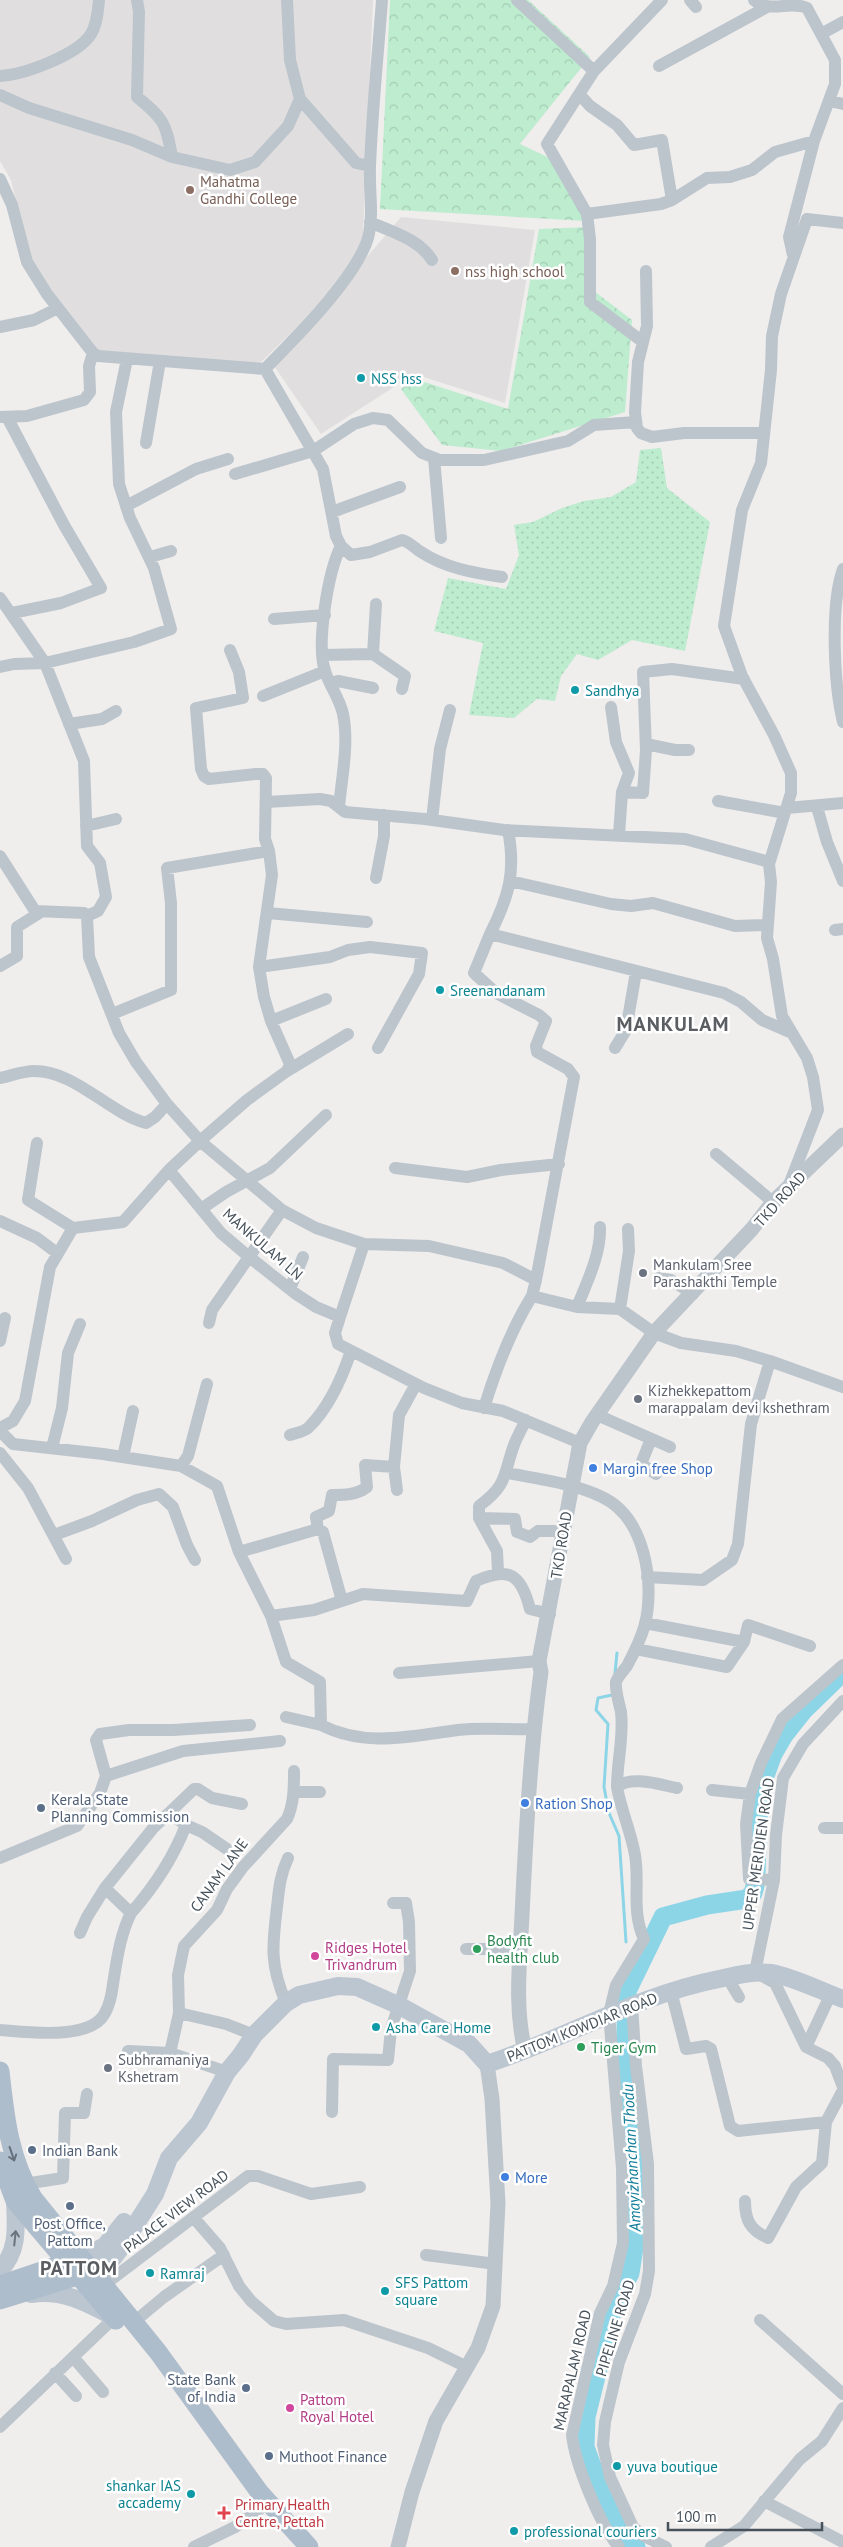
<svg xmlns="http://www.w3.org/2000/svg" width="843" height="2547" font-family="'PT Sans',sans-serif">
	<defs>
		<pattern id="grass-dots" width="8" height="8" patternUnits="userSpaceOnUse" patternTransform="scale(1.25)"><rect width="8" height="8" fill="#bdeccf"/><path d="M2 2h.1M6 6h.1" fill="none" stroke="#a4ccb4" stroke-width="1.8" stroke-linecap="round"/></pattern>
		<pattern id="forest-crowns" width="20" height="18" patternUnits="userSpaceOnUse" patternTransform="scale(1.25)"><rect width="20" height="18" fill="#bdeccf"/><path d="M2 6a3 3 0 1 1 6 0M12 15a3 3 0 1 1 6 0" fill="none" stroke="#a4ccb4"/></pattern>
	</defs>
	<rect width="100%" height="100%" fill="#f0eded"/>
	<path fill="#e1dedf" d="M0,0H373L363,235L351,267L294,330L259,364L105,354L96,348L32,266L11,180L0,161Z
		M401,217L535,230L505,403L414,374L321,434L274,366Z"/>
	<path fill="url(#grass-dots)" d="M661,448L667,488L710,522L685,651L632,640L598,660L577,654L561,676L555,701L537,699L514,718L469,715L483,643L434,631L448,578L506,589L519,555L514,525L533,522L562,508L584,501L611,497L636,482L640,450Z"/>
	<path fill="url(#forest-crowns)" d="M390,0H528L590,57L520,144L556,161L586,221L380,209Z
		M590,227L594,291L632,320L625,412L501,451L442,445L401,389L415,379L508,409L539,229Z"/>
	<g fill="none" stroke-linecap="round" stroke-linejoin="round">
		<path stroke="#8cd5e7" stroke-width="3" d="M615,1673L617,1653
			M612,1695L598,1698L596,1710L608,1724L604,1787L609,1813L619,1836L626,1942"/>
		<path stroke="#8cd5e7" stroke-width="19" d="M756,1874L759,1792L773,1754L784,1735L803,1711L843,1672
			M636,2547L620,2527L600,2488L585,2447L586,2417L613,2308L630,2273L636,2235L633,2148L625,2064L627,1991L663,1917L707,1905L747,1899L753,1893L755,1886"/>
		<path stroke="#bcc5cc" stroke-width="12" d="M137,0L139,12L137,97C164,119 166,123 172,157L230,170L255,162L288,126L300,99L356,163L370,166
			M287,0L290,60L300,99
			M517,0L594,71L547,144L587,214L590,239V302L643,342
			M690,0L696,7
			M754,0C771,14 789,0 807,8L835,60V84L814,141L789,237L793,255
			M821,34L843,22
			M659,66L767,7
			M594,71L662,0
			M0,76C23,75 78,55 91,34C97,24 98,11 99,0
			M0,95L29,108L132,140L172,157
			M580,95L590,106L617,125L634,145L662,140L672,200
			M829,101L843,104
			M0,179L12,205L27,262L47,294L93,353L98,356L265,369C295,338 356,278 368,238C374,215 369,191 370,167C372,111 378,55 382,0
			M587,214L661,204L672,200L707,178L730,177L752,170L775,152L814,141
			M370,222C392,232 419,239 432,260
			M646,271L647,326L638,362L635,412L637,428L641,433L652,437L684,433H764
			M0,327L34,320L58,308
			M265,369L323,469L336,536L341,546L351,555L370,552L402,540C410,542 414,548 421,552C445,568 474,573 502,577
			M0,417L27,416L84,400L90,392L89,366L93,353
			M7,417L64,525L101,588L61,603L12,613
			M146,443L160,361
			M434,458L441,538
			M235,474L313,451L354,424L373,418L388,420L422,453L440,460H484L568,441L594,425L636,422
			M126,506L196,469L228,459
			M332,512L400,487
			M150,557L171,551
			M843,569C830,605 834,685 843,722
			M0,598L45,663L84,761L87,846L100,863L106,897L98,911L87,916
			M376,604L373,654L405,676L402,689
			M274,619L325,615
			M230,650L239,672L243,698L196,708L201,769L204,776L209,779L256,774H263L266,778L265,839L269,851L272,875L259,967L264,997L271,1021L290,1064L287,1071L247,1100L200,1141L282,1210
			M322,655L373,654
			M0,667L14,664L45,663L134,642L171,629L154,568L130,518L119,484L116,412L127,359
			M330,683L338,681L373,688
			M263,696L325,671
			M611,707L616,742L629,773L622,792
			M69,724L102,719L116,711
			M646,744L675,750H689
			M718,801L785,813
			M266,802L320,799L331,801L345,812L425,819L504,830L685,839L766,861L769,864L771,882L767,938L773,959L782,1016L807,1058L813,1077L818,1110L789,1185
			M339,806C342,777 349,742 343,714C340,699 329,685 325,671C316,644 328,572 341,546
			M817,807L827,842L843,881
			M787,808L843,803
			M432,820L440,749L450,710
			M86,826L116,819
			M508,830C516,871 509,897 490,934L724,993L741,1002L762,1020L792,1033
			M619,835L622,792L643,793L646,750L643,672L672,669L744,679
			M0,856L35,911L84,913L87,916L89,957L119,1033L136,1062L167,1104L200,1141L169,1170
			M769,864L791,793V773L774,735L742,676L724,626L742,510L761,463L771,370L772,336L781,294L807,219L843,223
			M376,878L384,836V815
			M510,881L611,904L631,906L653,903L735,926L767,925
			M268,913L367,922
			M835,930L843,929
			M490,934L474,973L496,993L539,1015L546,1021L536,1046L537,1052L568,1069L574,1077L536,1280
			M0,966L17,956V927L41,912
			M259,967L330,957L348,950L370,947L422,953L419,974L378,1048
			M112,1014L171,990V903L167,868L269,851
			M271,1021L326,999
			M615,1048L626,1030L636,972
			M287,1071L348,1034
			M0,1078C10,1076 23,1071 34,1071C76,1071 107,1112 146,1123L155,1117L167,1104
			M37,1143L28,1200L73,1228
			M716,1154L773,1202
			M395,1168L467,1177L501,1170L559,1164
			M201,1209L226,1192L270,1168L326,1115
			M0,1221L37,1238L57,1253
			M658,1278L671,1280L693,1294
			M290,1289L303,1257
			M577,1307C587,1282 601,1254 600,1227
			M620,1309L629,1251L628,1229
			M340,1317L364,1244
			M209,1323L212,1310L282,1210L316,1228L364,1244L429,1246L503,1263L536,1280L532,1296L577,1307L620,1309L654,1333L681,1343L736,1351L770,1361L751,1424L738,1544L732,1560L703,1580L647,1577
			M0,1341L5,1318
			M770,1361L843,1387
			M484,1408C496,1369 510,1331 532,1296
			M597,1415L670,1447
			M0,1428L13,1421L25,1401L50,1267L73,1228L123,1222L169,1170L221,1233L248,1256L296,1294L316,1307L340,1317L335,1333L338,1344L424,1388L462,1403L503,1411L580,1443
			M0,1431L13,1444L103,1454L181,1466L217,1486L239,1552L271,1616L286,1662L320,1682L321,1725C366,1748 411,1736 458,1730C483,1727 509,1730 535,1729
			M290,1435C295,1433 304,1432 308,1428C329,1408 342,1378 351,1351
			M651,1439L641,1464L656,1474
			M52,1448L62,1408L68,1353L80,1324
			M0,1453L28,1488L66,1559
			M123,1457L133,1411
			M181,1466L188,1456L207,1384
			M507,1473C538,1479 573,1483 602,1497C645,1517 655,1583 645,1624C641,1639 634,1653 627,1666C624,1670 618,1676 616,1682C615,1690 619,1703 621,1712C624,1737 617,1761 617,1787
			M397,1490L394,1467L399,1415L416,1384
			M479,1518L515,1519L517,1532L530,1537L538,1531H563
			M318,1529L316,1517L329,1511L332,1495C344,1495 357,1495 367,1487L365,1465L394,1467
			M54,1535L92,1521L137,1500L159,1494L173,1507L187,1545L195,1560
			M239,1552L318,1529L323,1532L342,1601
			M498,1572L497,1551L479,1518V1506C508,1485 503,1475 514,1445C517,1437 522,1428 526,1420
			M271,1616L314,1610L363,1594L467,1601L476,1581C509,1566 521,1574 530,1609L550,1614
			M645,1623L744,1642L748,1625L810,1646
			M636,1649L727,1667L744,1642
			M399,1673L539,1661
			M843,1701L803,1744L783,1778L776,1835L774,1880L755,1972L775,1983L806,2047L828,2058L835,2066L843,2087
			M286,1717L321,1725
			M106,1776L183,1751L280,1741
			M712,1790L750,1794
			M294,1792H320
			M169,1813L194,1789H198L212,1798L242,1804
			M186,1825L202,1832L227,1849
			M824,1828H843
			M0,1858L77,1826L100,1793L106,1776L96,1740L100,1734L129,1730H173L250,1725
			M774,1880L749,1879L746,1824L750,1794L761,1763L782,1719L843,1665
			M105,1888L154,1827L169,1813L186,1825C174,1856 154,1887 131,1913
			M466,1949H521
			M727,1977L739,1997
			M671,1991L686,2049L706,2046L711,2049L730,2126L738,2131L826,2122L843,2090
			M286,2003C270,1965 272,1947 277,1907C279,1889 280,1875 288,1858
			M632,2005L636,2066L648,2164L649,2271L645,2294L619,2362L605,2422L603,2445L610,2477L633,2527L642,2535L666,2547
			M0,2030C27,2032 91,2041 105,2013C110,2004 112,1993 113,1984C117,1959 120,1935 131,1913L105,1888L87,1917L80,1933
			M254,2035L226,2024L179,2013L178,1975L184,1946L217,1910L227,1889L243,1867L287,1819C294,1804 294,1787 294,1771
			M806,2047L827,2002L828,1994
			M128,2051L170,2053L227,2072
			M170,2053L179,2013
			M332,2112L333,2059L388,2060L391,2029L410,1971L409,1922L406,1903H393
			M24,2184L63,2178L65,2113H84L87,2094
			M745,2201C745,2220 750,2230 768,2238L796,2187L822,2163L826,2122
			M194,2218L220,2248L239,2286L251,2301L274,2321L286,2324L344,2320L428,2348L467,2367
			M426,2255L496,2264
			M104,2285L248,2176H258L311,2194L360,2187
			M760,2320L843,2394
			M134,2322L164,2297L224,2255
			M73,2357L103,2392
			M55,2373L76,2396
			M0,2427L114,2318
			M764,2501L843,2542
			M194,2547L235,2527L259,2510
			M619,2547C600,2525 575,2464 572,2435L600,2313L613,2286L623,2243L622,2168L609,2014L616,1985L644,1939C631,1911 640,1883 635,1855C631,1832 621,1810 617,1787C631,1775 661,1785 677,1788
			M711,2547L744,2526L800,2459L822,2441L843,2408"/>
		<path stroke="#bcc5cc" stroke-width="15" d="M525,2051C514,2006 520,1961 522,1915C526,1834 530,1752 541,1672L539,1661L580,1443L592,1422L654,1333L752,1229L773,1202L843,1135
			M398,2547L412,2492L436,2421L478,2348L493,2306L498,2203L492,2099L487,2064"/>
		<path stroke="#bcc6d1" stroke-width="18" d="M81,2258L105,2246L124,2222
			M0,2270C19,2251 16,2226 15,2201
			M92,2272L113,2258L120,2249L155,2194L169,2158L199,2123L227,2072L241,2055L254,2035L286,2003L299,1995L338,1986L357,1987L400,2006L469,2044L487,2064C565,2039 637,1995 719,1979C737,1975 753,1971 771,1973C791,1976 823,1992 843,1999
			M31,2294C61,2289 86,2302 112,2316"/>
		<path stroke="#aebdcb" stroke-width="19" d="M0,2071C5,2117 9,2158 33,2198L158,2352L260,2493L309,2547
			M0,2161L15,2201L116,2320
			M0,2285L77,2259
			M0,2300L87,2273"/>
	</g>
	<defs><path id="oneway-shaft" d="M-6 0H5M1.5-3L5.5 0L1.5 3" fill="none" stroke-width="1.6" stroke-linecap="round" stroke-linejoin="round" transform="scale(1.25)"/></defs>
	<use stroke="#65717c" href="#oneway-shaft" transform="translate(12 2154) rotate(71)"/>
	<use stroke="#69747e" href="#oneway-shaft" transform="translate(15 2238) rotate(-84)"/>
	<g fill="#8d6e63" stroke="#fff" stroke-width="2">
		<circle cx="190" cy="190" r="5"/>
		<circle cx="455" cy="271" r="5"/>
	</g>
	<g fill="#0f9aa8" stroke="#fff" stroke-width="2">
		<circle cx="361" cy="378" r="5"/>
		<circle cx="575" cy="690" r="5"/>
		<circle cx="440" cy="990" r="5"/>
		<circle cx="376" cy="2027" r="5"/>
		<circle cx="150" cy="2273" r="5"/>
		<circle cx="385" cy="2291" r="5"/>
		<circle cx="617" cy="2466" r="5"/>
		<circle cx="191" cy="2494" r="5"/>
		<circle cx="514" cy="2531" r="5"/>
	</g>
	<g fill="#6b7280" stroke="#fff" stroke-width="2">
		<circle cx="643" cy="1273" r="5"/>
		<circle cx="638" cy="1399" r="5"/>
		<circle cx="108" cy="2068" r="5"/>
	</g>
	<g fill="#3f7fe0" stroke="#fff" stroke-width="2">
		<circle cx="593" cy="1468" r="5"/>
		<circle cx="525" cy="1803" r="5"/>
		<circle cx="505" cy="2177" r="5"/>
	</g>
	<g fill="#5c6f8a" stroke="#fff" stroke-width="2">
		<circle cx="41" cy="1808" r="5"/>
		<circle cx="32" cy="2150" r="5"/>
		<circle cx="70" cy="2206" r="5"/>
		<circle cx="246" cy="2388" r="5"/>
		<circle cx="269" cy="2456" r="5"/>
	</g>
	<g fill="#2e9e5b" stroke="#fff" stroke-width="2">
		<circle cx="477" cy="1949" r="5"/>
		<circle cx="581" cy="2047" r="5"/>
	</g>
	<g fill="#d1479c" stroke="#fff" stroke-width="2">
		<circle cx="315" cy="1956" r="5"/>
		<circle cx="290" cy="2408" r="5"/>
	</g>
	<path fill="#e0444e" stroke="#fff" stroke-width="2" d="M221.5 2505.5h5v5h5v5h-5v5h-5v-5h-5v-5h5z"/>
	<g text-anchor="middle" dominant-baseline="central" stroke-width="5" stroke-linejoin="round" paint-order="stroke">
		<g font-size="15" fill="#785e54" stroke="#fff" text-anchor="start">
			<text x="200" y="181">Mahatma<tspan x="200" dy="17">Gandhi College</tspan></text>
			<text x="465" y="271">nss high school</text>
		</g>
		<g font-size="15" fill="#0d838f" stroke="#fff" text-anchor="start">
			<text x="371" y="378">NSS hss</text>
			<text x="585" y="690">Sandhya</text>
			<text x="450" y="990">Sreenandanam</text>
			<text x="386" y="2027">Asha Care Home</text>
			<text x="160" y="2273">Ramraj</text>
			<text x="395" y="2282">SFS Pattom<tspan x="395" dy="17">square</tspan></text>
			<text x="627" y="2466">yuva boutique</text>
			<text x="181" y="2485" text-anchor="end">shankar IAS<tspan x="181" dy="17">accademy</tspan></text>
			<text x="524" y="2531">professional couriers</text>
		</g>
		<g font-size="15" fill="#46515a" stroke="#fff">
			<text transform="translate(780 1199) rotate(-48)">TKD ROAD</text>
			<text transform="translate(263 1244) rotate(41)">MANKULAM LN</text>
			<text transform="translate(561 1545) rotate(-81)">TKD ROAD</text>
			<text transform="translate(758 1854) rotate(-82)">UPPER MERIDIEN ROAD</text>
			<text transform="translate(219 1875) rotate(-54)">CANAM LANE</text>
			<text transform="translate(582 2027) rotate(-22)">PATTOM KOWDIAR ROAD</text>
			<text transform="translate(176 2211) rotate(-37)">PALACE VIEW ROAD</text>
			<text transform="translate(615 2328) rotate(-73)">PIPELINE ROAD</text>
			<text transform="translate(572 2370) rotate(-77)">MARAPALAM ROAD</text>
		</g>
		<g font-size="15" fill="#5b616d" stroke="#fff" text-anchor="start">
			<text x="653" y="1264">Mankulam Sree<tspan x="653" dy="17">Parashakthi Temple</tspan></text>
			<text x="648" y="1390">Kizhekkepattom<tspan x="648" dy="17">marappalam devi kshethram</tspan></text>
			<text x="118" y="2059">Subhramaniya<tspan x="118" dy="17">Kshetram</tspan></text>
		</g>
		<g font-size="15" fill="#366cbe" stroke="#fff" text-anchor="start">
			<text x="603" y="1468">Margin free Shop</text>
			<text x="535" y="1803">Ration Shop</text>
			<text x="515" y="2177">More</text>
		</g>
		<g font-size="15" fill="#4e5e75" stroke="#fff" text-anchor="start">
			<text x="51" y="1799">Kerala State<tspan x="51" dy="17">Planning Commission</tspan></text>
			<text x="42" y="2150">Indian Bank</text>
			<text x="70" y="2223" text-anchor="middle">Post Office,<tspan x="70" dy="17">Pattom</tspan></text>
			<text x="236" y="2379" text-anchor="end">State Bank<tspan x="236" dy="17">of India</tspan></text>
			<text x="279" y="2456">Muthoot Finance</text>
		</g>
		<g font-size="15" fill="#27864d" stroke="#fff" text-anchor="start">
			<text x="487" y="1940">Bodyfit<tspan x="487" dy="17">health club</tspan></text>
			<text x="591" y="2047">Tiger Gym</text>
		</g>
		<g font-size="15" fill="#b23c85" stroke="#fff" text-anchor="start">
			<text x="325" y="1947">Ridges Hotel<tspan x="325" dy="17">Trivandrum</tspan></text>
			<text x="300" y="2399">Pattom<tspan x="300" dy="17">Royal Hotel</tspan></text>
		</g>
		<g font-size="15" fill="#be3a42" stroke="#fff" text-anchor="start">
			<text x="235" y="2504">Primary Health<tspan x="235" dy="17">Centre, Pettah</tspan></text>
		</g>
		<g font-size="16" font-style="italic" fill="#127e9a" stroke="#fff">
			<text transform="translate(631 2158) rotate(-93)">Amayizhanchan Thodu</text>
		</g>
		<g font-size="20" font-weight="bold" letter-spacing="1" fill="#5a5e62" stroke="#fff">
			<text x="673" y="1024">MANKULAM</text>
			<text x="79" y="2268">PATTOM</text>
		</g>
	</g>
	<path d="M668 2522v8h154v-8" fill="none" stroke="#46515a" stroke-width="2.5"/>
	<text x="676" y="2522" font-size="15" fill="#46515a" stroke="#ffffff" stroke-width="4" paint-order="stroke">100 m</text>
</svg>
